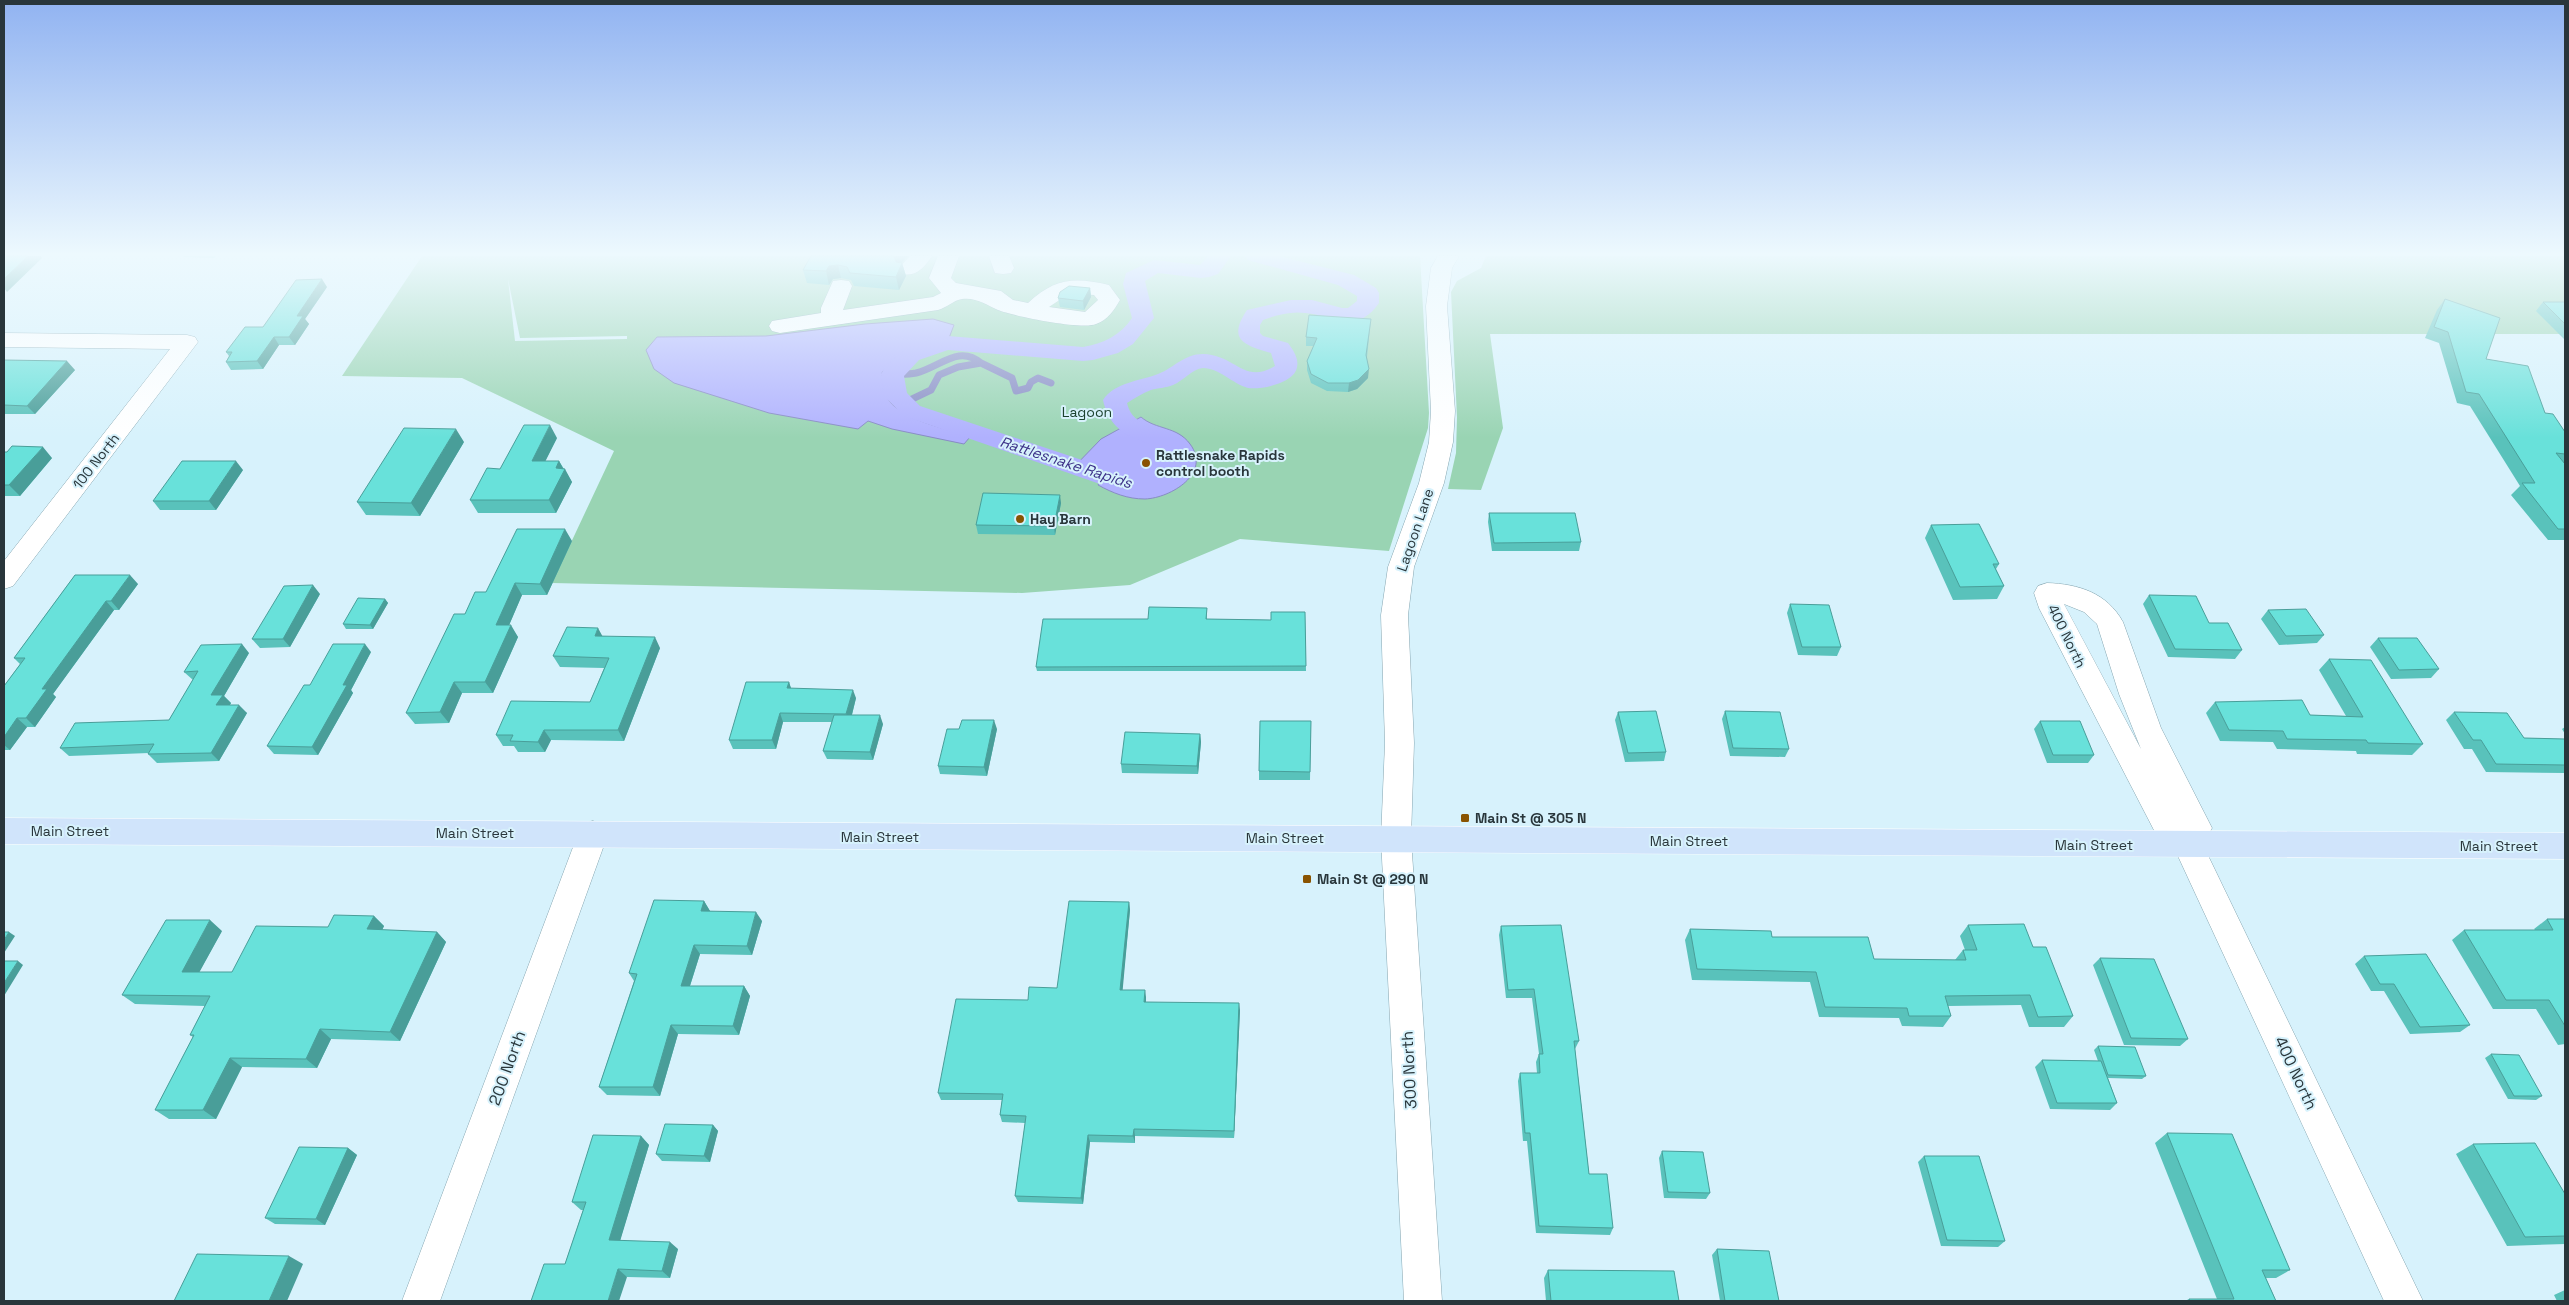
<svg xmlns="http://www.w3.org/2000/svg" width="2569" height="1305" font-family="'Space Grotesk',sans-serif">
	<rect width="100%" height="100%" fill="#d7f2fc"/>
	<path fill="#99d4b3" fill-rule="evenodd" d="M422,256H1420L1429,413L1428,428L1389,551L1240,539L1130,585L1022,593L552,583L614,451L462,378L342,376ZM508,279L520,338L627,336V339L515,341Z
		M1486,256H2565V334H1490L1503,428L1481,490L1448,489L1456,453L1457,417L1451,292L1457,281L1481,268Z"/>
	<path fill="#b0b1fe" stroke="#888cc4" d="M933,319L954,325L949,338C922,343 885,353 884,386C884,393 889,402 894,406C914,423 946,428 970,437L964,444L892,429L868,421L858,429L769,413L674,383L654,369L646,350L657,337L766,336L865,324Z
		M1141,417C1156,430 1177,426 1190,444C1212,473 1171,498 1145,499C1127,499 1113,493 1098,485L1101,479L1071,470L1101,439Z"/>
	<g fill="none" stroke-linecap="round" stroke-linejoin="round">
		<path stroke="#888cc4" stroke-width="7" d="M885,374C895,374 907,375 916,373C940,367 959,344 981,363
			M910,400L931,390L939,375L958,367L981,363L1012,378L1016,391L1028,388L1031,382L1038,378L1051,383"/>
		<path fill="#b0b1fe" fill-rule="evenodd" d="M1208,256H1231L1218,274L1209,277L1201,278L1158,273L1145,281L1154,318L1133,344L1118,353L1093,360L1083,361L948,350L919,360L904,376L907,393L920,406L1118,472L1121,478L1118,484L1109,486L1100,484L904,416L884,396L881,374C897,349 920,342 948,336L1083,347C1103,344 1121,335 1132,318L1123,284L1126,273L1154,260L1200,265Z
			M1245,256H1279L1354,275L1376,288L1379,293V303C1357,335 1334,315 1305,313C1291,311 1277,315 1263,320L1260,325V333L1263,336L1288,343C1293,350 1299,358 1297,367C1295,383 1261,390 1248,388C1233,384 1219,368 1203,368C1192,369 1183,381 1173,385C1166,388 1158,388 1151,390C1143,393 1135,398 1127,403C1134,432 1162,421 1173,439L1169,445C1159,448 1152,445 1142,441C1121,434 1108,423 1103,400C1115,382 1140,381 1158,374C1174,368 1184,354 1203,354C1236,355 1244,385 1275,366L1271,353C1244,345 1227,340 1247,310L1291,300H1312L1342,308H1348L1357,301V296L1338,285L1248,260Z"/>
		<g stroke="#86a6b1" stroke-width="1">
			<path id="minor" d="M910,256H932C924,268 916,277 901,274L898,269Z
				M938,256H959L951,278L956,283L1001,291L1013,300L1028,303C1055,278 1074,277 1109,285L1120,300C1114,310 1108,320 1096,324C1082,330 1013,316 998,310C987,305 976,297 962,299C954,300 946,308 938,310L780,333L772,331L769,326L772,321L821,313V308L833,281L841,280L849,281L852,286L843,310L933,297L941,293L929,278ZM1070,293L1094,295L1098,300L1085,312L1049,307Z
				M989,256H1009L1014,268L1011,273L1003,274L995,273Z
				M1438,256H1459L1452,268L1447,306L1455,411L1453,442L1444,483L1414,567L1408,615L1414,743L1411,838L1442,1301H1404L1381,838L1385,743L1381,615L1388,567L1419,483L1429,442L1431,411L1426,306L1431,268Z
				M4,333L187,335L195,337L198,342L13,586L4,589V561L170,349L4,347Z
				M2047,583C2079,584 2107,593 2123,622L2161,728L2212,828L2203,845L2423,1301H2384L2177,854L2157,836L2039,608L2034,593L2038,586ZM2064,604L2084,612L2097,624L2119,694L2141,749Z
				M593,821L604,825L608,834L440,1301H402L578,834L582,825Z"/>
		</g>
		<g stroke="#fff" stroke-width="1">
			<path id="major" d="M4,818L2565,833V859L4,844Z"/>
		</g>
		<use href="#minor" fill="#fff" fill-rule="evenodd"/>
		<use href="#major" fill="#d0e4fb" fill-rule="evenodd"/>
	</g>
	<path fill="#59c2bb" d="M183,256H216L214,258L184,257Z
		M908,256L901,263H902L906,276L899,290L854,286L851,280L841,278L833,279L829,285L807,283L803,270Z
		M327,287L305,319L309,324L295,345H279L263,369L231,370L226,362L229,356L226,352L263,327Z
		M1090,288L1091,297L1084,310L1060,307L1058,298Z
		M2445,299L2486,359L2565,432V540H2548L2511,495L2520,486L2470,406L2457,403L2439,343L2425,338L2437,310Z
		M2543,302H2565V340L2536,311Z
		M1371,319L1367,357L1368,378L1357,389L1348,392L1327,391L1311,383L1307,370V361L1314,346H1306V337Z
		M4,360L75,370L35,414H4Z
		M557,438L545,461H559L572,482L556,513H478L470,500L500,469Z
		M464,442L420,516L366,515L357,502Z
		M4,452L52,458L20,496H4Z
		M243,470L216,510H160L153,501Z
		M1061,503L1055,535L978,534L976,525Z
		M1489,513L1581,542L1579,551H1492L1488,522Z
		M1931,525L1999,564L1996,569L2004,586L1997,599L1953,600L1925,538Z
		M572,541L547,595H522L509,625L518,637L493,693H462L449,723L415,724L406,713L465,614L486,592Z
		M75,575L138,584L119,610H114L53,694L56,697L35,727H27L10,750H4V686L20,664L14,658Z
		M320,594L290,647L260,648L252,639Z
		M2149,595L2209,623L2242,650L2235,659L2168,657L2143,604Z
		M385,599L388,603L373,629H346L343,624Z
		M1790,604L1841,647L1837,656L1798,655L1787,613Z
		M1207,608V619L1271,620L1305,612L1306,671H1037L1036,667L1148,619Z
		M2268,610L2324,635L2317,643L2279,645L2261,619Z
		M603,636L660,648L624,741L551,740L545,752H518L514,746H503L496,735L590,702L604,668L560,667L553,656Z
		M2378,638L2439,669L2431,678L2391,679L2370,647Z
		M371,652L351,690L353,693L318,755L274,754L267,746L310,685Z
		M249,653L224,696L231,703L230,705L247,713L219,761L157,763L148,754L149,753L69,756L60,748L169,720L193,680L184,672Z
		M2329,659L2423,744L2412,755L2357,754L2356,751L2277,749L2273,742L2220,741L2206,713L2215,702L2310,715L2346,716L2319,670Z
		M789,682L791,689L856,698L852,715L883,724L873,760L827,759L823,751L832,722H783L776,749H733L729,740Z
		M1725,711L1789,749L1785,757L1730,756L1722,719Z
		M1618,712L1666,752L1664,761L1625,762L1615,720Z
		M2454,712L2524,738L2565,739V773L2486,772L2472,749H2464L2446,720Z
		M1311,721L1310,780H1259V771Z
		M2040,721L2094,755L2088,763H2047L2034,729Z
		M2565,727V734L2562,729Z
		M959,729H997L987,776L940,774L938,766Z
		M1200,734L1201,742L1198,774L1122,773L1121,764Z
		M704,901L710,911L762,921L752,955L700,954L690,986H744L750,996L739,1035L678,1034L660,1096L607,1095L599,1087L634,981L629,973Z
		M1129,902L1130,910L1122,990L1146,997V1002L1240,1010L1234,1138L1135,1136V1143L1090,1142L1083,1204L1018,1202L1015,1196L1025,1123L1002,1122L1000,1115L1002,1100H941L938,1093L1057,988Z
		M374,916L384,926L382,930L437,932L446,942L400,1041L331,1039L317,1068L242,1067L216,1119H169L155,1110L193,1037L190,1035L205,1006L135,1004L122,995L222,931L199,972H232L328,927Z
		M2547,919H2565V1044L2558,1045L2536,1009H2493L2452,940L2464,930H2535L2534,929Z
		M1968,925L2033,947L2073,1016L2064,1027H2029L2021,1005L1948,1006L1951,1016L1943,1027L1902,1026L1899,1018L1819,1017L1810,982L1692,980L1685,940L1690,929L1772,937L1874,959L1955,960L1963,950H1965L1960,936Z
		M1501,926L1579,1041L1575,1049L1589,1174L1613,1228L1610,1235L1536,1233L1527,1141H1523L1518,1081L1520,1073H1537L1536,1062L1539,1054L1532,998H1506L1499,935Z
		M2364,956L2470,1025L2460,1032L2410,1034L2384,991H2371L2355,964Z
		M2100,958L2188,1039L2180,1046L2124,1045L2093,965Z
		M2098,1046L2146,1076L2142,1079L2108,1078L2117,1103L2110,1110L2050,1109L2035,1067L2042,1060L2098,1061L2094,1050Z
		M2491,1054L2542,1096L2536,1100L2508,1099L2485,1058Z
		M713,1125L718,1131L710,1162L662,1161L656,1154Z
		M2167,1133L2290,1270L2276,1278H2266L2276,1301H2185L2189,1299H2217L2155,1143Z
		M641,1136L649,1145L620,1240L678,1249L670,1278L627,1277L565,1264L583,1210H581L572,1202Z
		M2473,1144L2565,1194V1244L2507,1246L2456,1154Z
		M348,1148L357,1155L325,1225L275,1224L265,1218Z
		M1662,1151L1710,1193L1706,1199L1664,1198L1659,1158Z
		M1924,1156L2005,1241L1998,1247L1941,1246L1918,1162Z
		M1717,1249L1779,1301H1720L1712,1255Z
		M1548,1270L1679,1301H1546L1544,1278Z
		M2565,1290V1301H2557L2554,1295Z"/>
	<path fill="#499e99" d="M28,256H41L42,258L7,292L4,288V279Z
		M894,256H908L897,268Z
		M902,263L906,276L899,290L896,277Z
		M838,265L841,278L833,279L829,285L826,271L829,266Z
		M322,279L327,287L305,319L309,324L295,345L289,337L297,316Z
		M1090,288L1091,297L1084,310L1083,301Z
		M274,337L279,345L263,369L257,361Z
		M67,361L75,370L35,414L27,406Z
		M1369,369L1368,378L1357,389L1348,392L1349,383Z
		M550,425L557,438L539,474L532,461Z
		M456,429L464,442L420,516L411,503Z
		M43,447L52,458L20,496L9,485Z
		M236,461L243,470L216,510L209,501Z
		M559,461L564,470L565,469L572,482L556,513L549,500L556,468Z
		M1060,495L1061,503L1055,535L1054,526Z
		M565,529L572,541L547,595L540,584Z
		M130,575L138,584L119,610L111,601Z
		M515,583L522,595L504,637L496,625Z
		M313,585L320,594L290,647L283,639Z
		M385,599L388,603L373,629L370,625Z
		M106,601L114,610L53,694L56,697L35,727L26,718L42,689Z
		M511,625L518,637L493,693L485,682Z
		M598,628L604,639L595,636Z
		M655,637L660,648L624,741L618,730Z
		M242,644L249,653L224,696L231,703L224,714L216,705L211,695Z
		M365,644L371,652L351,690L353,693L318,755L312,747L343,685Z
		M454,682L462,693L449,723L440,712Z
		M789,682L792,691L787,688Z
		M853,690L856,698L850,722L846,714Z
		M239,705L247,713L219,761L211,753Z
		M780,713L783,722L776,749L772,740Z
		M880,715L883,724L873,760L870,752Z
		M17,718L27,727L10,750L4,745V737Z
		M994,720L997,729L987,776L984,767Z
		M544,730L551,740L545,752L538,742Z
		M1200,734L1201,742L1198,774L1197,766Z
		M704,901L710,911H701Z
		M1129,902L1130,910L1122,997L1120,990Z
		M756,912L762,921L752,955L747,946Z
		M374,916L384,926L378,939L367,929Z
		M210,920L222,931L194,982L182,972Z
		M9,932L15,936L4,953V940Z
		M437,932L446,942L400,1041L390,1032Z
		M694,945L700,954L687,995L681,986Z
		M18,961L23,965L4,996V983Z
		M744,986L750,996L739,1035L733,1026Z
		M1145,990L1146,997V1009L1144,1002Z
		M1239,1003L1240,1010L1234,1138V1131Z
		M671,1025L678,1034L660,1096L653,1087Z
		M320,1029L331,1039L317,1068L306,1059Z
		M230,1058L242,1067L216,1119L203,1110Z
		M713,1125L718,1131L710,1162L704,1156Z
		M1134,1129L1135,1136V1143L1133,1136Z
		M1088,1135L1090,1142L1083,1204L1081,1198Z
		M641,1136L649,1145L618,1248L609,1240Z
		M348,1148L357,1155L325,1225L316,1219Z
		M670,1242L678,1249L670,1278L662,1271Z
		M289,1256L303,1264L287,1301H269Z
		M618,1269L627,1277L619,1301H608Z"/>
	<path fill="#68e1da" stroke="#499e99" d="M4,256H28L4,279Z
		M811,256H894L896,262L902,263L896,277L850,273L847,267L838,265L829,266L826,271L803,270Z
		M322,279L297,316H303L289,337H274L257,361L226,362L232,352H226L245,327H263L296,280Z
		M1069,286L1090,288L1083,301L1058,298L1060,292Z
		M2445,299L2500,318L2486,359L2528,366L2545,413L2553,414L2565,432V454L2556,453L2565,464V529H2558L2522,483H2535L2479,394L2466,392L2448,332L2434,327Z
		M2543,302H2565V324Z
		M1309,315L1371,319L1366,355L1369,369L1358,380L1349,383H1328L1311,374L1307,361L1317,338L1306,337Z
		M4,360L67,361L27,406L4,405Z
		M524,425H550L532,461H559L556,468L565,469L549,500H470L487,468L500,469Z
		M404,428L456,429L411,503L357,502Z
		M12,446L43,447L9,485H4V452H7Z
		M182,461H236L209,501H153Z
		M983,493L1060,495L1054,526L976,525Z
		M1489,513H1575L1581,542L1494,543Z
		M1979,524L1999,564H1993L2004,586L1960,587L1931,525Z
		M517,529H565L540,584L515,583L496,625H511L485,682H454L440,712L406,713L454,614H465L475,592H486Z
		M75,575H130L111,601H106L42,689H47L26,718H17L4,737V686L25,658H14Z
		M313,585L283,639H252L284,586Z
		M2149,595L2196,596L2209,623H2228L2242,650L2175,649Z
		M358,598L385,599L370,625L343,624Z
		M1790,604L1829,605L1841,647H1802Z
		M1149,607L1207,608L1206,619L1271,620V612H1305L1306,666L1036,667L1043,619H1148Z
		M2306,609L2324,635L2286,636L2268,610Z
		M567,627L598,628L595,636L655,637L618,730H544L538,742L510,741L513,735H496L511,701L590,702L609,658L553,656Z
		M2378,638H2417L2439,669L2399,670Z
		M242,644L211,695H223L216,705H239L211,753L148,754L154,744L60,748L75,723L169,720L198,671L184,672L201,645Z
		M333,644H365L343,685H347L312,747L267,746L304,685H310Z
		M2329,659L2371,660L2423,744L2368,743L2366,740L2287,739L2283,731L2229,730L2215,702L2302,700L2310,715L2363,717Z
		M746,682H789L787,688L853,690L846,714L780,713L772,740H729Z
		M1656,711L1666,752L1628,753L1618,712Z
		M1725,711L1780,712L1789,749L1733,748Z
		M2454,712L2507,713L2524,738L2565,739V765L2496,764L2481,740H2473Z
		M834,715H880L870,752L823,751Z
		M962,720H994L984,767L938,766L947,729H959Z
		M1260,721H1311L1310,772L1259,771Z
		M2040,721H2080L2094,755H2053Z
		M1125,732L1200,734L1197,766L1121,764Z
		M654,900L704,901L701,911L756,912L747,946L694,945L681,986H744L733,1026L671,1025L653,1087H599L637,974L629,973Z
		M1069,901L1129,902L1120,990H1145L1144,1002L1239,1003L1234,1131L1134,1129L1133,1136L1088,1135L1081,1198L1015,1196L1026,1116L1000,1115L1003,1094L938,1093L956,999L1028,1000L1029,987L1057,988Z
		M334,915L374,916L367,929L437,932L390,1032L320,1029L306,1059L230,1058L203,1110H155L194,1035H190L210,996L122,995L166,920H210L182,972H232L256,926L328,927Z
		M2547,919H2565V1026L2549,1000H2506L2464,930H2553Z
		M2024,924L2033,947H2046L2073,1016L2038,1017L2030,995L1945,996L1951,1016H1909L1907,1008L1825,1007L1816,972L1697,969L1690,929L1771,931L1772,937H1868L1874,959L1966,960L1963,950H1977L1968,925Z
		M1561,925L1579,1041H1574L1589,1174H1607L1613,1228L1539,1226L1530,1133H1525L1520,1073H1540L1539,1054H1543L1534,989L1508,990L1501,926Z
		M4,932H9L4,940Z
		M2426,954L2470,1025L2420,1027L2394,984H2380L2364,956Z
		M2100,958L2154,959L2188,1039L2131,1038Z
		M4,961H18L4,983Z
		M2098,1046L2135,1047L2146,1076L2108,1075Z
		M2491,1054L2519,1055L2542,1096H2514Z
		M2042,1060L2101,1061L2117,1103H2057Z
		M665,1124L713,1125L704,1156L656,1154Z
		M2167,1133L2232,1134L2290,1270H2262L2276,1301H2190L2189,1299H2234Z
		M593,1135L641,1136L609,1240L670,1242L662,1271L618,1269L608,1301H531L544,1264H565L586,1202H572Z
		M2535,1143L2565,1194V1236L2525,1237L2473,1144Z
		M299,1147L348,1148L316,1219L265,1218Z
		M1662,1151L1703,1152L1710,1193L1668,1192Z
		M1924,1156H1979L2005,1241L1947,1240Z
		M1717,1249L1769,1251L1779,1301H1725Z
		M197,1254L289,1256L269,1301H174Z
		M1548,1270L1674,1271L1679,1301H1551Z"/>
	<linearGradient id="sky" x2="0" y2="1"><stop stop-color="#91b3f1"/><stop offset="0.58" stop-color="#edf9fe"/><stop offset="1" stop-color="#edf9fe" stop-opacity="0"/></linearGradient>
	<rect width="2569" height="438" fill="url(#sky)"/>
	<g fill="#895301" stroke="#d7f2fc" stroke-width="2">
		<circle cx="1146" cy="463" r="5"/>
		<circle cx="1020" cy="519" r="5"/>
		<rect x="1460" y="813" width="10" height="10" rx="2.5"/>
		<rect x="1302" y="874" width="10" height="10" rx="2.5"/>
	</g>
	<g text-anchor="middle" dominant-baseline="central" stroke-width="4" stroke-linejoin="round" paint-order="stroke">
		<g font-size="14" fill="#1c422f" stroke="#d7f2fc">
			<text x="1087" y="412">Lagoon</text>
		</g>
		<g font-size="14" font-weight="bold" fill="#29363b" stroke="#d7f2fc" text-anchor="start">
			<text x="1156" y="455">Rattlesnake Rapids<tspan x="1156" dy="16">control booth</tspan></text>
			<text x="1030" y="519">Hay Barn</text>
			<text x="1475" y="818">Main St @ 305 N</text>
			<text x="1317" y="879">Main St @ 290 N</text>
		</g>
		<g font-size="14" fill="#29363b" stroke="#d7f2fc">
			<text transform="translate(96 461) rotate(-52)">100 North</text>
			<text transform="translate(1415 530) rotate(-71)">Lagoon Lane</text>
			<text transform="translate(2067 636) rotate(64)">400 North</text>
			<text x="70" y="831">Main Street</text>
			<text x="475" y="833">Main Street</text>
			<text x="880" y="837">Main Street</text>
			<text x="1285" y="838">Main Street</text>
			<text x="1689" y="841">Main Street</text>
			<text x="2094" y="845">Main Street</text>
			<text x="2499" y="846">Main Street</text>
		</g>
		<g font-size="15" font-style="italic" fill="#3d3289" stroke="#d7f2fc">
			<text transform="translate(1066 462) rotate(18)">Rattlesnake Rapids</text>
		</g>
		<g font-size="16" fill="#29363b" stroke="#d7f2fc">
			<text transform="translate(507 1068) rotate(-70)">200 North</text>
			<text transform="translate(1409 1070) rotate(-93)">300 North</text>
			<text transform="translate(2296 1073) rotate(65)">400 North</text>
		</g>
	</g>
	<rect width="2569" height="1305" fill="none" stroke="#29363b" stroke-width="10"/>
</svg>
